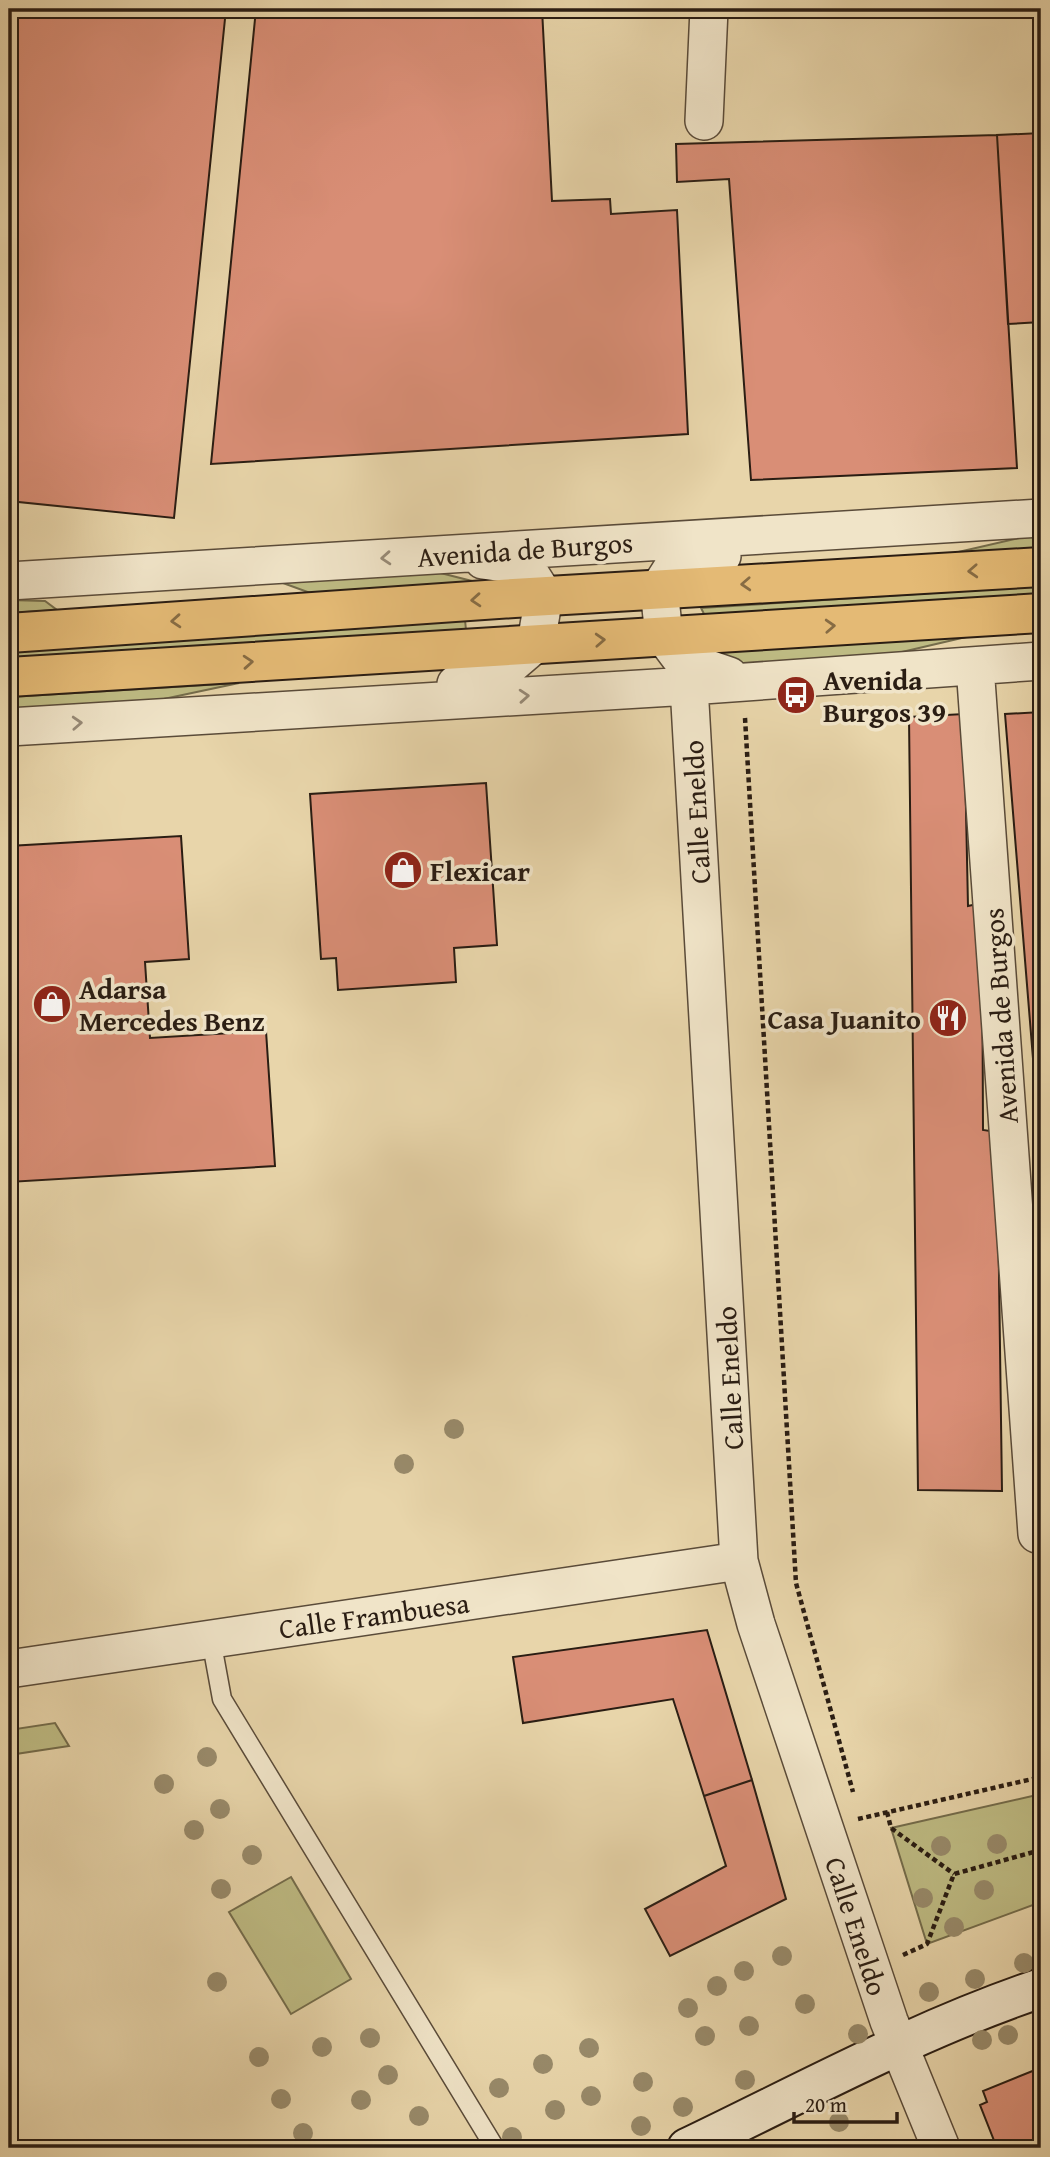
<svg xmlns="http://www.w3.org/2000/svg" width="1050" height="2157" font-family="'Gentium Book Plus',serif">
	<rect width="100%" height="100%" fill="#e8d5aa"/>
	<filter id="stains"><feTurbulence type="fractalNoise" baseFrequency=".00286" numOctaves="4"/><feColorMatrix values="0 0 0 0 .2 0 0 0 0 .09 0 0 0 0 .02 0 0 0 .5 -.17"/></filter>
	<radialGradient id="worn" r=".72"><stop offset=".6" stop-color="#630" stop-opacity="0"/><stop offset="1" stop-color="#630" stop-opacity=".3"/></radialGradient>
	<path fill="#bebb83" stroke="#746c4b" stroke-width="2" d="M1041,533V548L954,553Z
		M413,566L476,582L313,594L272,579Z
		M1041,586V596L706,618L701,608Z
		M9,600L45,601L57,610L9,613Z
		M465,620L466,630L9,662V648Z
		M966,637L855,663L756,668L696,653Z
		M239,683L126,707L9,714V697Z
		M55,1723L69,1746L9,1755V1730Z
		M1041,1794V1902L927,1944L891,1828Z
		M291,1877L351,1979L291,2014L229,1912Z"/>
	<path fill="#d98e76" stroke="#2a1d13" stroke-width="2" d="M9,9H226L174,518L9,501Z
		M256,9H542L552,201L610,199L611,214L677,210L688,434L211,464Z
		M1041,133V322L1008,324L997,135Z
		M997,135L1017,468L751,480L729,179L677,182L676,144Z
		M1041,712V1157L1005,714Z
		M964,714L968,906L982,903L983,1130L997,1132L1002,1491L918,1490L909,717Z
		M486,783L497,945L454,948L456,982L338,990L336,958L321,959L310,794Z
		M181,836L189,959L145,962L150,1038L266,1031L275,1166L9,1182V846Z
		M707,1630L752,1780L704,1796L673,1699L523,1723L513,1657Z
		M752,1780L786,1899L670,1956L645,1909L726,1866L704,1796Z
		M1040,2068L1041,2148H997L980,2105L987,2102L983,2091Z"/>
	<g fill="none" stroke-linecap="round" stroke-linejoin="round">
		<g stroke="#5a4b39" stroke-width="21">
			<path id="lane" d="M211,1639L222,1699L495,2148"/>
		</g>
		<g stroke="#5a4b39" stroke-width="40">
			<path id="street" d="M704,121L709,9
				M722,556L675,564L659,589L664,636L682,660L729,676
				M9,581L1041,518
				M975,666L1037,1534
				M456,684L494,679L536,643L544,596L525,566L483,560
				M689,686L739,1561L756,1624L889,2021L941,2148
				M9,727L689,686L1041,661
				M9,1669L739,1561"/>
		</g>
		<g stroke="#2a1d13" stroke-width="42">
			<path id="secondary" d="M687,2148C804,2092 919,2029 1041,1988"/>
		</g>
		<g stroke="#2a1d13" stroke-width="42">
			<path id="highway" d="M9,633L514,598L1041,567
				M9,677L1041,613"/>
		</g>
		<path stroke="#2a1d13" stroke-width="4.5" stroke-dasharray="5 3.5" stroke-linecap="butt" d="M745,718L796,1583L853,1792
			M887,1812L891,1828L954,1874
			M858,1819L1041,1777
			M903,1955L927,1944L954,1874L1041,1850"/>
		<use href="#lane" stroke="#f0e4c8" stroke-width="18"/>
		<use href="#street" stroke="#f0e4c8" stroke-width="37"/>
		<use href="#secondary" stroke="#f0e4c8" stroke-width="38"/>
		<use href="#highway" stroke="#e4ba75" stroke-width="38"/>
	</g>
	<g fill="#988a6a">
		<circle cx="454" cy="1429" r="10"/>
		<circle cx="404" cy="1464" r="10"/>
		<circle cx="207" cy="1757" r="10"/>
		<circle cx="164" cy="1784" r="10"/>
		<circle cx="220" cy="1809" r="10"/>
		<circle cx="194" cy="1830" r="10"/>
		<circle cx="997" cy="1844" r="10"/>
		<circle cx="941" cy="1846" r="10"/>
		<circle cx="252" cy="1855" r="10"/>
		<circle cx="221" cy="1889" r="10"/>
		<circle cx="984" cy="1890" r="10"/>
		<circle cx="923" cy="1898" r="10"/>
		<circle cx="954" cy="1927" r="10"/>
		<circle cx="782" cy="1956" r="10"/>
		<circle cx="1024" cy="1963" r="10"/>
		<circle cx="744" cy="1971" r="10"/>
		<circle cx="975" cy="1979" r="10"/>
		<circle cx="217" cy="1982" r="10"/>
		<circle cx="717" cy="1986" r="10"/>
		<circle cx="929" cy="1992" r="10"/>
		<circle cx="805" cy="2004" r="10"/>
		<circle cx="688" cy="2008" r="10"/>
		<circle cx="749" cy="2026" r="10"/>
		<circle cx="858" cy="2034" r="10"/>
		<circle cx="1008" cy="2035" r="10"/>
		<circle cx="705" cy="2036" r="10"/>
		<circle cx="370" cy="2038" r="10"/>
		<circle cx="982" cy="2040" r="10"/>
		<circle cx="322" cy="2047" r="10"/>
		<circle cx="589" cy="2048" r="10"/>
		<circle cx="259" cy="2057" r="10"/>
		<circle cx="543" cy="2064" r="10"/>
		<circle cx="388" cy="2075" r="10"/>
		<circle cx="745" cy="2080" r="10"/>
		<circle cx="643" cy="2082" r="10"/>
		<circle cx="499" cy="2088" r="10"/>
		<circle cx="591" cy="2096" r="10"/>
		<circle cx="281" cy="2099" r="10"/>
		<circle cx="361" cy="2100" r="10"/>
		<circle cx="683" cy="2107" r="10"/>
		<circle cx="555" cy="2110" r="10"/>
		<circle cx="419" cy="2116" r="10"/>
		<circle cx="839" cy="2122" r="10"/>
		<circle cx="641" cy="2126" r="10"/>
		<circle cx="303" cy="2133" r="10"/>
		<circle cx="512" cy="2137" r="10"/>
	</g>
	<defs><path id="oneway-chevron" d="M-2-3.5L2.5 0L-2 3.5" fill="none" stroke-width="1.6" stroke-linecap="round" stroke-linejoin="round" transform="scale(1.75)"/></defs>
	<g stroke="#978a77">
		<use href="#oneway-chevron" transform="translate(386 558) rotate(176)"/>
		<use href="#oneway-chevron" transform="translate(524 696) rotate(-4)"/>
		<use href="#oneway-chevron" transform="translate(77 723) rotate(-3)"/>
	</g>
	<g stroke="#876c44">
		<use href="#oneway-chevron" transform="translate(973 571) rotate(177)"/>
		<use href="#oneway-chevron" transform="translate(746 584) rotate(177)"/>
		<use href="#oneway-chevron" transform="translate(476 600) rotate(176)"/>
		<use href="#oneway-chevron" transform="translate(176 621) rotate(176)"/>
		<use href="#oneway-chevron" transform="translate(830 626) rotate(-3)"/>
		<use href="#oneway-chevron" transform="translate(600 640) rotate(-3)"/>
		<use href="#oneway-chevron" transform="translate(248 662) rotate(-4)"/>
	</g>
	<defs>
		<g id="bus-disc" transform="scale(2.0125)"><circle r="9.5" fill="#8f2418" stroke="#f0e4c8"/><path d="M-5-6H5V4H4V6H2V4H-2V6H-4V4H-5ZM-3.5-4V0h7V-4ZM-3.5 1.2v1.5H-2V1.2ZM2 1.2v1.5H3.5V1.2Z" fill="#fff"/></g>
		<g id="shop-disc" transform="scale(2.0125)"><circle r="9.5" fill="#8f2418" stroke="#f0e4c8"/><path d="M-5-2.5h2.3a2.7 3.5 0 0 1 5.4 0H5L5.5 6h-11ZM-1.5-2.5h3a1.5 2.3 0 0 0-3 0Z" fill="#fff"/></g>
		<g id="restaurant-disc" transform="scale(2.0125)"><circle r="9.5" fill="#8f2418" stroke="#f0e4c8"/><path d="M-5-6h1v4h1v-4h1v4h1v-4h1v5L-1.5 .5V6h-2V.5L-5-1ZM5-6V6H3V1.5H1.5Q1.5-4 5-6Z" fill="#fff"/></g>
	</defs>
	<g fill-rule="evenodd">
		<use href="#bus-disc" x="796" y="695"/>
		<use href="#shop-disc" x="403" y="870"/>
		<use href="#shop-disc" x="52" y="1004"/>
		<use href="#restaurant-disc" x="948" y="1018"/>
	</g>
	<g text-anchor="middle" dominant-baseline="central" stroke-width="7" stroke-linejoin="round" paint-order="stroke">
		<g font-size="28" fill="#2a1d13" stroke="#f0e4c8">
			<text transform="translate(525 549) rotate(-4)">Avenida de Burgos</text>
			<text transform="translate(696 812) rotate(-93)">Calle Eneldo</text>
			<text transform="translate(1000 1016) rotate(-94)">Avenida de Burgos</text>
			<text transform="translate(729 1378) rotate(-93)">Calle Eneldo</text>
			<text transform="translate(374 1615) rotate(-8)">Calle Frambuesa</text>
			<text transform="translate(857 1926) rotate(72)">Calle Eneldo</text>
		</g>
		<g font-size="28" font-weight="bold" fill="#2a1d13" stroke="#f0e4c8" text-anchor="start">
			<text x="823" y="679">Avenida<tspan x="823" dy="32">Burgos 39</tspan></text>
			<text x="430" y="870">Flexicar</text>
			<text x="79" y="988">Adarsa<tspan x="79" dy="32">Mercedes Benz</tspan></text>
			<text x="921" y="1018" text-anchor="end">Casa Juanito</text>
		</g>
	</g>
	<rect width="1050" height="2157" fill="none" stroke="#e8d5aa" stroke-width="35"/>
	<rect x="10" y="10" width="1029" height="2136" fill="none" stroke="#2a1d13" stroke-width="3.5"/>
	<rect x="18" y="18" width="1015" height="2122" fill="none" stroke="#2a1d13" stroke-width="2"/>
	<path d="M794 2112v10h103v-10" fill="none" stroke="#2a1d13" stroke-width="3.5"/>
	<text x="805" y="2112" font-size="21" fill="#2a1d13" stroke="#f0e4c8" stroke-width="5" paint-order="stroke">20 m</text>
	<rect width="100%" height="100%" filter="url(#stains)"/>
	<rect width="100%" height="100%" fill="url(#worn)"/>
</svg>
